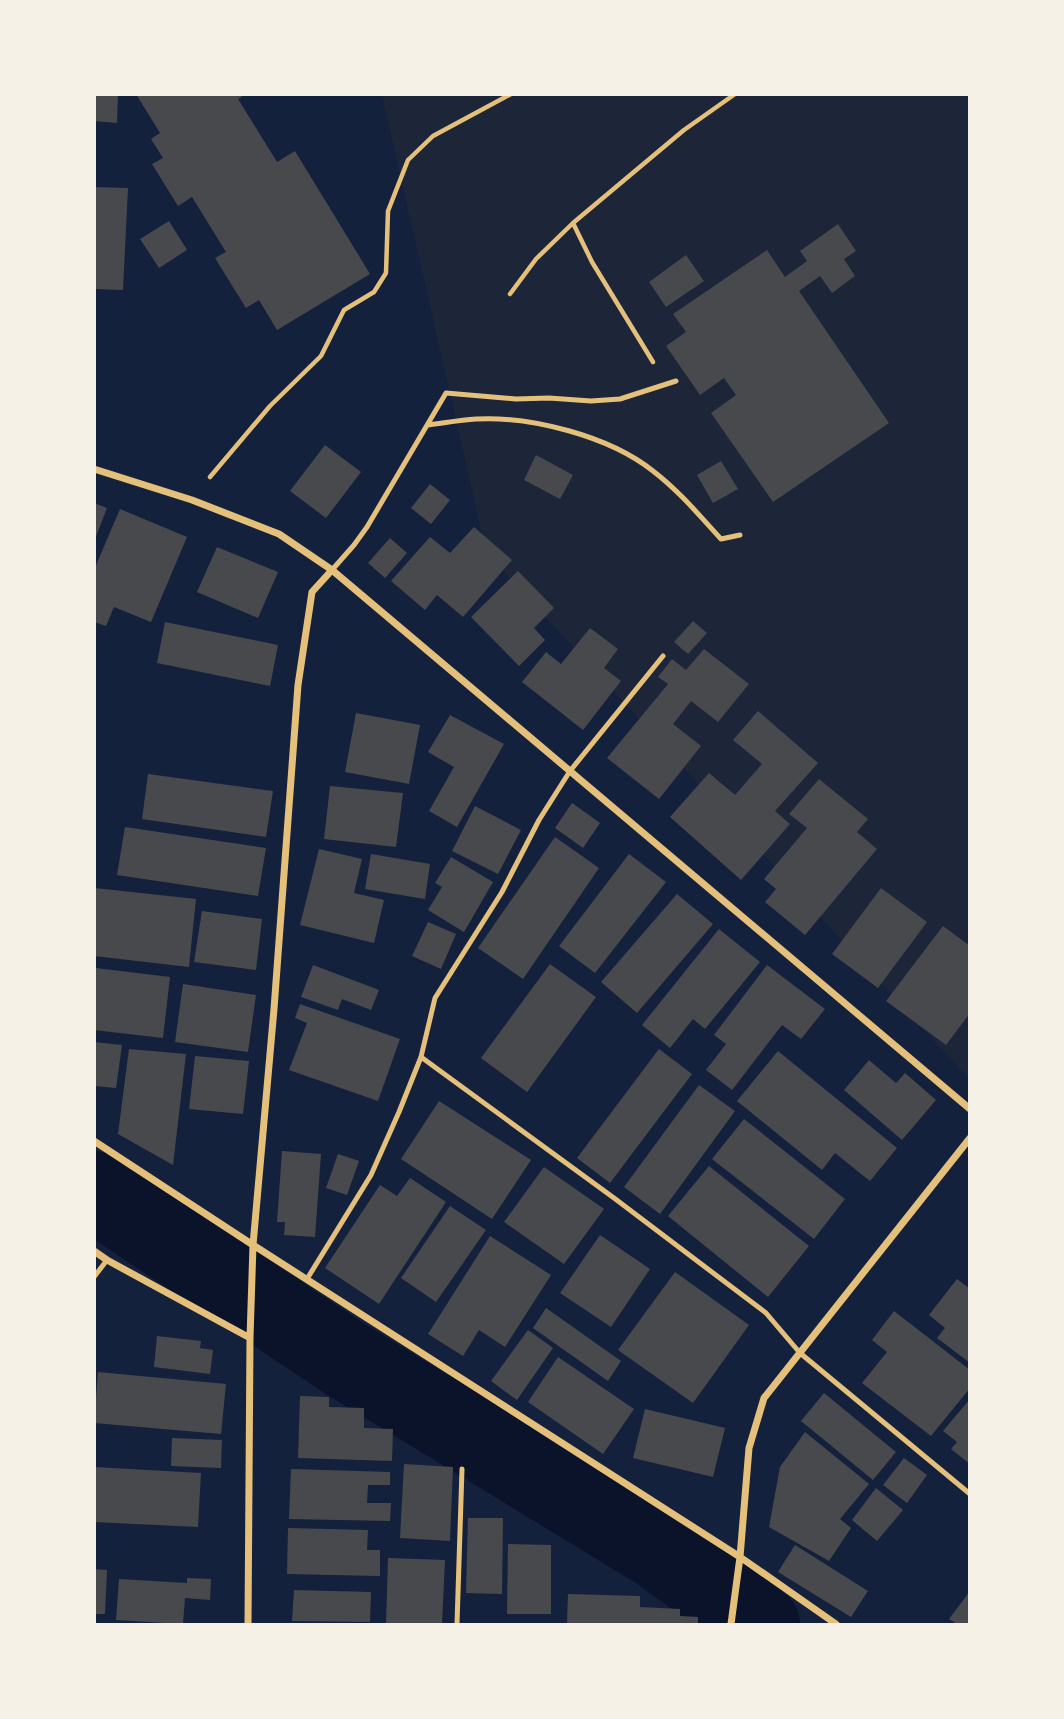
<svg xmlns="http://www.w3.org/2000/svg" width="1064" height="1719" font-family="Jost,sans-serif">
	<rect width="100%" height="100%" fill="#14213d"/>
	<path fill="#1d2539" d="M382,95H969V1079L486,552Z"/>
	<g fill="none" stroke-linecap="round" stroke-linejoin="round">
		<path stroke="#0b132b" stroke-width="80" d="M94,1191L347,1360L657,1549L760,1624"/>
	</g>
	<path fill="#48494c" d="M94,94H118L117,123L94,121Z
		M136,94H246L238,99L277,162L295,151L370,274L277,330L259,300L246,308L215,258L226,252L192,197L178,206L152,164L163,158L151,139L160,133Z
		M94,187L128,188L123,290L94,289Z
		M169,221L187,250L159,268L140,239Z
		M838,224L856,251L844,259L855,276L832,293L820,276L799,291L889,423L773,502L711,413L736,395L724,378L700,395L666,346L686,332L673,314L767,250L785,277L807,261L800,251Z
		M686,255L704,281L666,307L649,282Z
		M325,445L361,472L326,518L290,491Z
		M536,455L573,475L560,499L524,480Z
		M721,461L738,489L713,503L697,475Z
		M430,484L450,500L431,524L411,508Z
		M94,503L107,508L95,539H94Z
		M120,509L187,537L151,622L114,607L106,626L94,622V570Z
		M474,527L512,560L463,617L437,595L425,610L391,581L430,537L450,553Z
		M390,538L407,553L385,578L368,563Z
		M217,547L278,572L258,618L197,592Z
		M518,571L554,608L534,628L545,640L519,666L471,617Z
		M693,621L707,633L688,654L674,642Z
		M165,622L278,645L270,686L157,663Z
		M590,628L618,649L604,668L621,681L583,730L522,682L546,652L561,664Z
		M704,649L749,684L718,722L691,701L673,724L701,746L659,799L607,758L668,684L658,677L672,659L686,670Z
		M758,711L818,763L775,811L790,824L741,880L670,817L709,773L735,795L762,764L733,740Z
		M356,713L420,725L409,784L345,772Z
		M450,715L504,744L457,827L429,811L454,767L428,752Z
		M148,774L273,791L266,837L142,819Z
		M819,779L868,819L857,832L877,849L805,935L765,902L776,889L764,879L807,828L789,814Z
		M330,786L403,793L396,847L324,839Z
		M572,803L600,823L583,848L555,828Z
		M475,806L521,830L498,874L452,851Z
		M125,827L266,848L258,896L117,875Z
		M555,837L599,868L523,979L478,948Z
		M319,849L362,859L354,893L384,900L374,943L300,925Z
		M371,854L430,864L425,899L365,889Z
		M629,854L666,882L595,973L559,946Z
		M451,857L493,882L464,932L428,910L442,887L435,883Z
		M95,888L196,899L189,967L94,956Z
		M881,888L927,922L878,988L832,954Z
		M677,894L713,924L637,1013L601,982Z
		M202,911L262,919L256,970L194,962Z
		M428,922L456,934L441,969L412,956Z
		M943,926L970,946V1013L946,1045L886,1001Z
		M719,929L760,962L705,1029L693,1019L670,1048L642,1025Z
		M550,964L596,997L527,1092L481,1058Z
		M313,965L379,990L371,1010L342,999L338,1010L301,997Z
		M767,965L825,1009L801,1039L782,1025L732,1090L706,1070L726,1044L714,1035Z
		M96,968L170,977L163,1038L94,1030Z
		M183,984L256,995L248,1052L175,1042Z
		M300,1004L400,1039L378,1101L289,1070L307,1023L295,1018Z
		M94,1042L122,1045L116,1088L94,1086Z
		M129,1049L186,1054L173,1165L118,1134Z
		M659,1049L692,1074L610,1183L577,1158Z
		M778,1051L897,1148L870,1181L835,1153L822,1170L737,1101Z
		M195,1056L249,1061L243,1114L189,1109Z
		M869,1060L896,1083L905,1073L936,1100L902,1140L844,1090Z
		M699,1085L735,1111L660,1214L624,1187Z
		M439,1101L531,1160L492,1219L401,1159Z
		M744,1119L845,1199L814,1239L712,1159Z
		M282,1151L321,1154L315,1237L284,1235L285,1222H277Z
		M338,1154L359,1161L347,1195L326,1188Z
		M709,1166L809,1246L768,1297L668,1216Z
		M544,1167L604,1209L564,1264L504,1222Z
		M410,1178L446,1202L379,1304L325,1268L380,1185L397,1196Z
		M450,1206L486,1230L436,1302L401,1278Z
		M600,1235L650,1269L611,1327L560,1293Z
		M490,1236L551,1275L505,1347L479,1330L463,1356L428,1334Z
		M675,1272L749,1325L693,1403L618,1350Z
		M957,1279L970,1289V1363L937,1338L945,1328L929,1315Z
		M546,1308L621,1361L608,1381L533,1328Z
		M894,1311L970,1370V1388L931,1436L862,1383L887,1352L872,1340Z
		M528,1330L553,1348L517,1400L491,1381Z
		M157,1336L201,1341L200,1348L213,1350L210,1374L154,1367Z
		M558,1357L634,1409L603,1454L528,1402Z
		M98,1372L226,1384L221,1434L94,1423Z
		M824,1393L896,1452L873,1480L801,1421Z
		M300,1396L329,1397V1407L364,1408V1428L393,1429L392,1461L298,1458Z
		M970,1399V1464L951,1449L957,1442L943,1431Z
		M645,1409L725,1428L713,1477L633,1458Z
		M805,1432L869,1484L840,1519L851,1528L829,1561L769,1527L780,1467Z
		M172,1438L222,1440L221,1468L171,1466Z
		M904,1458L927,1475L907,1503L883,1485Z
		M404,1464L453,1467L450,1541L400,1538Z
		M94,1467L201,1473L198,1527L94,1522Z
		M291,1469L390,1472V1485H368L367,1503H391L390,1521L289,1519Z
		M876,1488L903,1510L877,1541L852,1520Z
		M468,1518H503L502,1594L466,1593Z
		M288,1528L368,1530L367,1550H380V1576L287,1574Z
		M508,1544L551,1545V1614H507Z
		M795,1545L868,1591L851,1617L778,1572Z
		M388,1558L445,1560L442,1624H386Z
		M94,1569L107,1570L105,1614H94Z
		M187,1578L211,1579L210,1600L185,1598L183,1624L116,1620L119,1579L187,1583Z
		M294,1590L371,1592L370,1622L292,1621Z
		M970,1591V1624H957L949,1619Z
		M568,1594L640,1596V1607L680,1609V1616L698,1617V1624H567Z"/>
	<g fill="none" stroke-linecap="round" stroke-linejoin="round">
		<path stroke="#e5c07b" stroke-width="4.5" d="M573,223L592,262L653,362
			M510,294L536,259L573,223L684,130L735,94
			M210,477L270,406L321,356L344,310L374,292L386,273L388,211L408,160L433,136L511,94"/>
		<path stroke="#e5c07b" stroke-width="5" d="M428,425C444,423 460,420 476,419C531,416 609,436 653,471C679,491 699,515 721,539L740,535
			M332,570L354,545L367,527L446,393L516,399L549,398L591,401L620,399L676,381
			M421,1057L614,1198L766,1313L800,1353L970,1494
			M94,1277L107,1260
			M307,1279L371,1175L399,1112L421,1057L435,998L502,892L539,820L570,771L663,656
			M457,1624L462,1469"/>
		<path stroke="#e5c07b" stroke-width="7" d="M94,469L192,500L279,534L332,570L970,1109
			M94,1141L253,1245L740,1557L836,1624
			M94,1251L107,1260L250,1338
			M248,1624L250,1338L253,1245L274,1009L298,685L312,592L332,570
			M731,1624L740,1557L749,1448L764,1398L970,1138"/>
	</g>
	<rect width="1064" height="1719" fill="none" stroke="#f6f1e7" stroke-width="192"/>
</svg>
